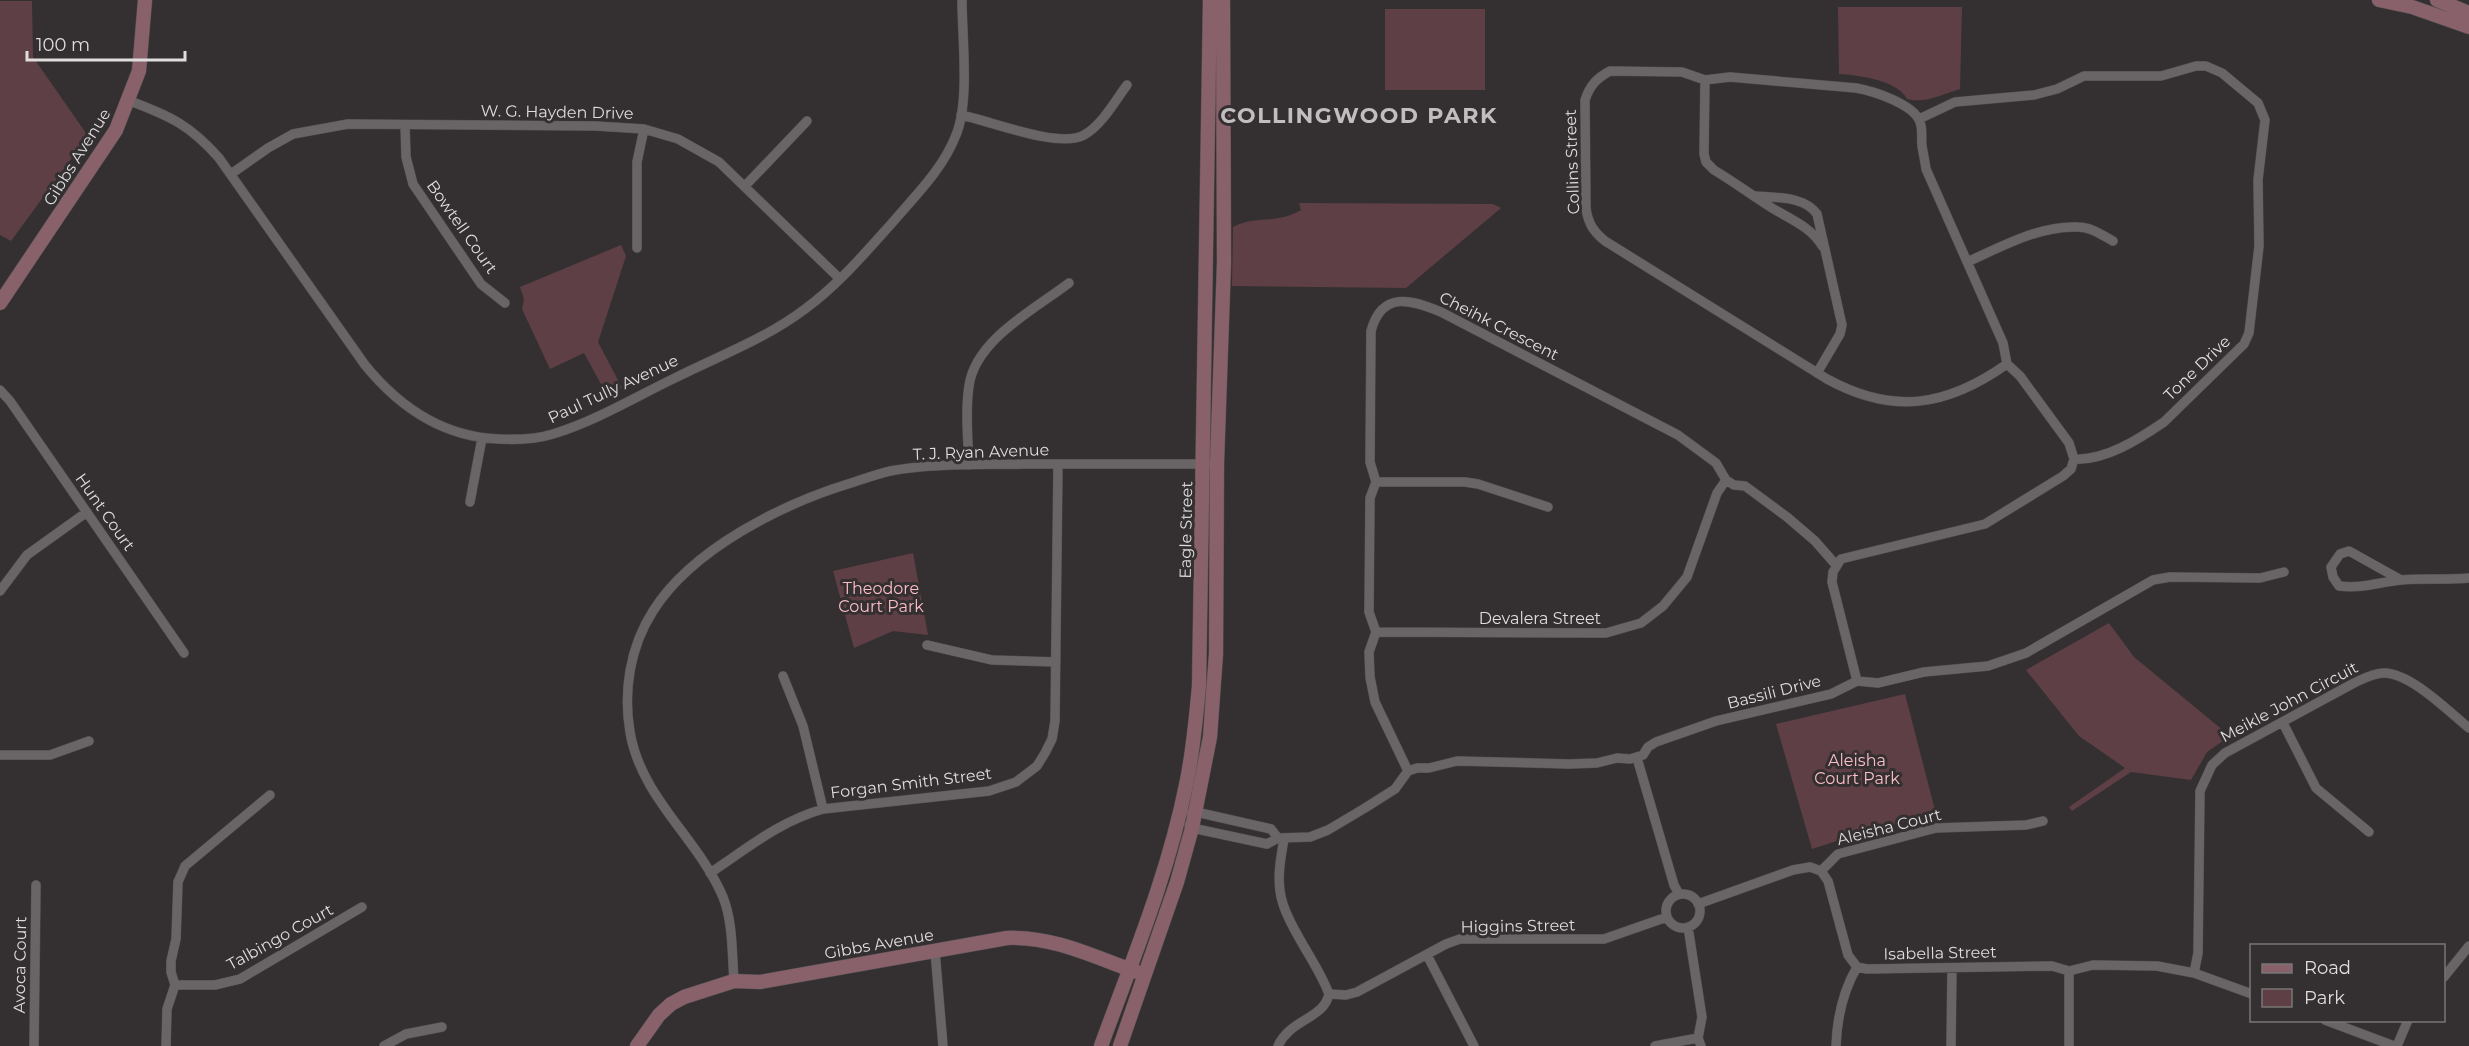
<svg xmlns="http://www.w3.org/2000/svg" width="2469" height="1046" font-family="Montserrat,sans-serif">
	<rect width="100%" height="100%" fill="#343031"/>
	<path fill="#5e3f45" d="M0,1H32L33,57L88,136L11,241L0,235Z
		M1838,7H1962L1960,89C1942,94 1926,104 1907,99C1898,80 1857,75 1839,74Z
		M1385,9H1485V90H1385Z
		M1299,203L1493,204L1501,208L1406,288L1232,286L1233,227C1254,215 1276,225 1301,210Z
		M621,245L626,256L598,342L622,388L607,395L584,353L550,369L522,309L524,299L520,287Z
		M913,553L928,635L893,631L854,648L833,571Z
		M2109,623L2134,657L2230,736L2207,752L2191,780L2131,772L2072,811L2069,807L2125,768L2079,736L2026,670Z
		M1905,694L1936,814L1874,829L1812,849L1776,724Z"/>
	<g fill="none" stroke-linecap="round" stroke-linejoin="round">
		<g stroke="#524f50" stroke-width="10">
			<path id="street" d="M1705,80L1704,154L1706,162L1714,170C1734,182 1753,196 1772,208C1792,220 1811,227 1823,247
				M130,101C170,116 190,125 219,158L365,365C400,408 443,437 499,439C517,440 537,439 553,434C596,421 637,396 677,377C719,356 767,338 805,309C838,285 865,253 892,223C915,196 943,169 956,135C970,101 962,38 962,0
				M961,115C991,121 1059,149 1084,135C1102,125 1115,101 1127,85
				M405,125L406,157L413,184L481,284L505,303
				M231,174L268,148L293,134L348,124L596,126L644,129L678,139L719,162L840,279
				M745,186L807,121
				M1756,196C1777,198 1804,196 1817,214L1842,325L1840,334L1817,373
				M637,248V162L644,129
				M1967,262C2001,247 2040,225 2078,227C2091,227 2102,235 2113,241
				M2007,364C1946,407 1893,415 1827,379L1605,241C1594,232 1588,224 1586,208L1585,100C1590,85 1597,78 1610,71L1682,72L1705,80L1730,77L1856,88C1873,91 1914,104 1920,122C1923,130 1921,138 1922,146C1923,153 1925,161 1926,169L2003,343L2007,364L2020,376L2069,443L2074,459
				M0,390L10,401L184,653
				M969,465C968,439 965,412 969,386C975,340 1035,309 1069,283
				M1376,482H1465L1478,484L1548,507
				M470,502L482,438
				M2401,580L2349,551L2340,554L2331,567L2333,577L2339,586C2363,589 2379,582 2401,580C2424,578 2447,580 2469,578
				M0,591L27,555L87,512
				M1376,632L1606,633L1641,623L1663,606L1687,577L1717,493L1726,480
				M927,645L992,660L1056,662
				M783,676L803,726L823,809
				M1857,681L1832,582L1833,572L1841,559L1985,524L2063,476L2071,469L2074,459C2105,461 2139,439 2164,422L2244,344L2249,333L2259,246L2258,180L2265,120L2258,103L2222,73L2206,66H2196L2161,76H2084L2057,89L2034,95L1955,102L1919,119
				M2283,723L2316,788L2369,832
				M0,755H50L89,741
				M1637,758L1674,885L1679,894
				M1408,771L1375,702L1370,677L1369,652L1376,632L1369,612L1370,498L1376,482L1370,462L1371,331C1382,290 1412,300 1441,312L1678,435L1716,463L1726,480L1734,485L1745,486L1787,517L1815,541L1836,565
				M1191,813L1196,812L1271,829L1278,838
				M1189,825L1192,828L1267,844L1278,838L1310,837L1328,830L1365,808L1395,789L1408,771L1417,768H1429L1457,761L1569,764L1597,763L1617,758L1630,759L1643,755L1648,747L1656,742L1716,721L1831,694L1857,681L1878,683L1924,672L1988,666L2026,653L2153,580L2170,577L2260,578L2284,572
				M1284,839C1280,861 1276,883 1283,904C1292,933 1318,964 1329,994L1346,995L1357,992L1446,944L1460,939H1604L1667,917
				M1821,871L1838,854L1936,828L2026,825L2043,821
				M710,873C748,848 778,822 823,809L989,791L1016,782L1037,766L1045,753L1052,739L1055,721L1058,464
				M1666 911a17 17 0 1 1 34 0a17 17 0 1 1-34 0Z
				M1698,904L1793,870L1810,867L1821,871L1828,881L1848,955L1857,967L1867,969L2052,966L2069,971L2093,965L2157,966L2194,973L2252,994
				M1688,927L1702,1017L1698,1038L1701,1046
				M935,951L943,1046
				M1427,955L1474,1046
				M2194,973L2198,953L2200,791L2212,765L2225,753L2354,683C2363,679 2373,673 2384,673C2411,673 2449,712 2469,728
				M2444,977L2469,946
				M734,981C732,954 733,922 723,897C698,838 641,798 630,732C623,691 630,647 653,611C692,549 782,504 851,483C864,479 877,474 890,471C934,463 980,465 1025,464C1085,464 1146,464 1206,464
				M175,985H215L240,979L362,907
				M2325,1020L2394,1046
				M34,1046L36,885
				M166,1046L167,1009L175,985L171,972V961L176,939L178,882L185,866L270,795
				M384,1046L406,1034L442,1027
				M1278,1046C1290,1019 1324,1019 1329,994
				M1655,1046L1698,1038
				M1836,1046C1837,1018 1843,991 1857,967
				M1951,1046L1952,968
				M2069,1046V971
				M2397,1046L2408,1020"/>
		</g>
		<g stroke="#524f50" stroke-width="15">
			<path id="secondary" d="M2379,0L2412,7L2469,27
				M2437,0L2469,13
				M0,303L116,130L139,71L145,0
				M637,1046L659,1015L671,1004L684,997L734,981L760,982L1007,938C1054,936 1094,957 1137,972
				M1101,1046C1132,961 1168,875 1186,785C1193,753 1196,719 1199,686L1210,0
				M1120,1046L1177,882L1192,828L1210,737L1216,654L1217,463L1224,263L1223,0"/>
		</g>
		<use href="#street" stroke="#696566" stroke-width="9"/>
		<use href="#secondary" stroke="#88616b" stroke-width="14"/>
	</g>
	<g text-anchor="middle" dominant-baseline="central" stroke-width="6" stroke-linejoin="round" paint-order="stroke">
		<g font-size="16" fill="#dfdddd" stroke="#343031">
			<text transform="translate(557 112) rotate(1)">W. G. Hayden Drive</text>
			<text transform="translate(77 157) rotate(-58)">Gibbs Avenue</text>
			<text transform="translate(1572 162) rotate(-92)">Collins Street</text>
			<text transform="translate(462 227) rotate(55)">Bowtell Court</text>
			<text transform="translate(1499 326) rotate(27)">Cheihk Crescent</text>
			<text transform="translate(2197 368) rotate(-44)">Tone Drive</text>
			<text transform="translate(613 389) rotate(-25)">Paul Tully Avenue</text>
			<text transform="translate(981 452) rotate(-2)">T. J. Ryan Avenue</text>
			<text transform="translate(105 512) rotate(55)">Hunt Court</text>
			<text transform="translate(1186 530) rotate(-89)">Eagle Street</text>
			<text x="1540" y="618">Devalera Street</text>
			<text transform="translate(1774 692) rotate(-14)">Bassili Drive</text>
			<text transform="translate(2289 702) rotate(-28)">Meikle John Circuit</text>
			<text transform="translate(911 783) rotate(-7)">Forgan Smith Street</text>
			<text transform="translate(1889 827) rotate(-14)">Aleisha Court</text>
			<text transform="translate(1518 926) rotate(-1)">Higgins Street</text>
			<text transform="translate(280 937) rotate(-29)">Talbingo Court</text>
			<text transform="translate(879 944) rotate(-10)">Gibbs Avenue</text>
			<text transform="translate(1940 953) rotate(-1)">Isabella Street</text>
			<text transform="translate(20 965) rotate(-89)">Avoca Court</text>
		</g>
		<g font-size="16" fill="#fcbdc8" stroke="#343031">
			<text x="881" y="588">Theodore<tspan x="881" dy="18">Court Park</tspan></text>
			<text x="1857" y="760">Aleisha<tspan x="1857" dy="18">Court Park</tspan></text>
		</g>
		<g font-size="22" font-weight="bold" letter-spacing="1.5" fill="#c2bebf" stroke="#343031">
			<text x="1359" y="115">COLLINGWOOD PARK</text>
		</g>
	</g>
	<rect x="2250" y="944" width="195" height="78" fill="#343031" stroke="#787576" stroke-width="1.5"/>
	<rect x="2262" y="964" width="30" height="9" fill="#88616b" stroke="#787576" stroke-width="1.5"/>
	<text x="2304" y="974" font-size="18" fill="#dfdddd">Road</text>
	<rect x="2262" y="989" width="30" height="18" fill="#5e3f45" stroke="#787576" stroke-width="1.5"/>
	<text x="2304" y="1004" font-size="18" fill="#dfdddd">Park</text>
	<path d="M27 51v9h158v-9" fill="none" stroke="#dfdddd" stroke-width="3"/>
	<text x="36" y="51" font-size="18" fill="#dfdddd" stroke="#343031" stroke-width="4.5" paint-order="stroke">100 m</text>
</svg>
